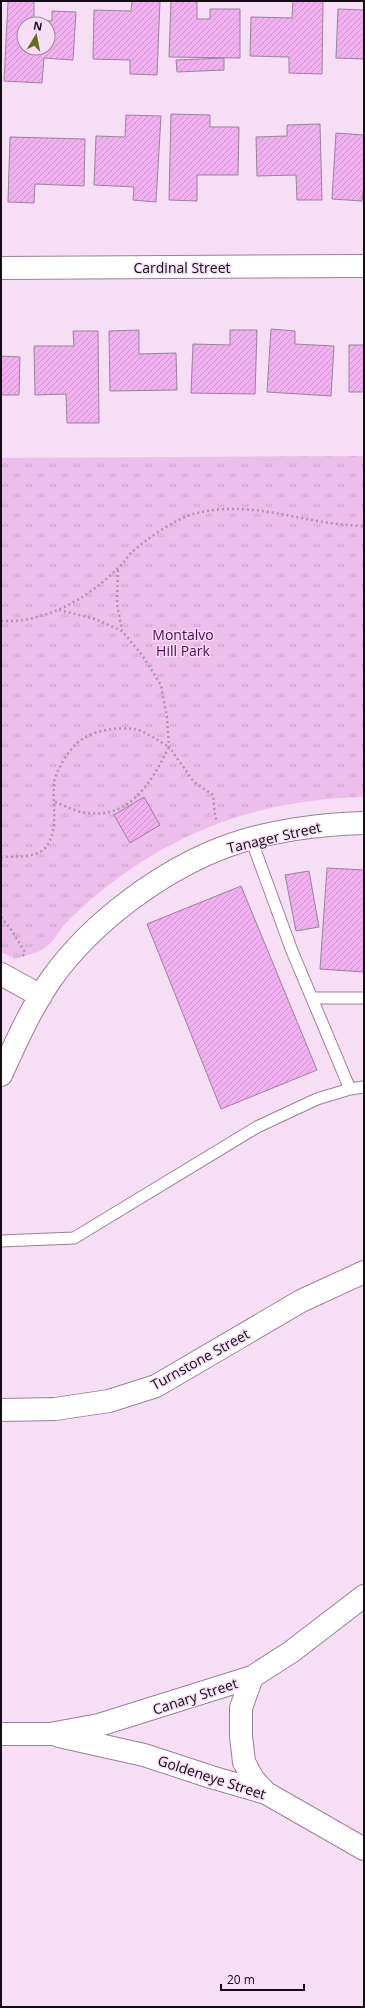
<svg xmlns="http://www.w3.org/2000/svg" width="365" height="2008" font-family="'Open Sans',sans-serif">
	<defs>
		<pattern id="park-tufts" width="24" height="20" patternUnits="userSpaceOnUse"><rect width="24" height="20" fill="#edbdeb"/><path d="M3 7l-1-3M5 7V3M7 7l1-3M15 17l-1-3M17 17v-4M19 17l1-3" fill="none" stroke="#caa1c9"/></pattern>
		<pattern id="building-hatch" width="6" height="6" patternUnits="userSpaceOnUse"><rect width="6" height="6" fill="#f1b0ef"/><path d="M-1 1l2-2M0 6l6-6M5 7l2-2" fill="none" stroke="#ce96cc"/></pattern>
	</defs>
	<rect width="100%" height="100%" fill="#f6def5"/>
	<path fill="url(#park-tufts)" d="M364,456V797C264,799 177,829 99,893C86,903 74,915 63,926C58,933 51,945 43,949C35,954 24,956 15,959L1,952V458Z"/>
	<path fill="url(#building-hatch)" stroke="#998498" fill-rule="evenodd" d="M8,1H34V20L52,21V11L76,12L73,60L44,58L42,83L4,81ZM24,24H48V48H24Z
		M132,1H160L157,75L130,74V60L93,59L94,10L131,11Z
		M171,1H197V19H210V9H240V58L169,57Z
		M293,1H323L322,74L289,73V57L250,56L251,17L292,18Z
		M338,9L364,10V59L336,58Z
		M224,58V70L177,72L176,60Z
		M171,114L210,115V127H239L238,175H197V201L169,200Z
		M126,115L161,116L156,202L133,200L134,187L94,185L96,136L125,137Z
		M320,124L322,200H297L296,175L257,176L256,137L287,136V125Z
		M336,133L364,135V184L362,201L332,199Z
		M10,137L85,139L84,186L35,184L34,203L8,202Z
		M271,329L295,331V344L334,346L331,396L267,392Z
		M139,330V354L176,353L177,390L110,391L109,331Z
		M230,330H257L255,394L191,393L193,344L230,345Z
		M73,331H98L99,423H67L66,394L35,395L34,346H74Z
		M349,345H364V392H349Z
		M1,356L20,357L19,395H1Z
		M144,797L160,825L130,843L114,815Z
		M327,868L364,870V972L320,969Z
		M309,871L319,927L296,931L285,875Z
		M241,886L317,1070L221,1109L147,924Z"/>
	<g fill="none" stroke-linecap="round" stroke-linejoin="round">
		<g stroke="#988297" stroke-width="13">
			<path id="service" d="M312,998H364
				M350,1089L364,1087
				M1,1241L74,1238L257,1127L317,1099L350,1089L292,951L251,839"/>
		</g>
		<g stroke="#988297" stroke-width="24">
			<path id="minor" d="M1,268L364,266
				M1,974L41,996
				M1,1075C16,1042 31,1008 52,978C92,922 162,870 227,846C268,831 320,824 364,823
				M1,1410L55,1409L109,1401L156,1386L301,1301L364,1272
				M252,1677L241,1708V1736L244,1762L253,1779L266,1793
				M1,1734H50L99,1725L252,1677L291,1652L364,1596
				M59,1736L144,1755L211,1777L266,1793L364,1849"/>
		</g>
		<path stroke="#a997a9" stroke-width="2.5" stroke-dasharray="2 3" stroke-linecap="butt" d="M118,570L117,604L122,631
			M59,610L95,619L122,631L142,655L161,685L167,718L169,747L194,782L213,795L215,816L217,822
			M1,621C45,623 87,599 117,569C123,564 126,558 131,553C145,540 175,519 193,514C253,498 304,525 364,526
			M1,857C15,856 37,859 47,846C59,828 52,803 54,783C56,770 70,747 81,740C95,730 117,727 134,729C145,731 159,741 169,747C151,783 129,822 81,812C72,810 63,805 55,802
			M1,917L12,931L25,952L22,957"/>
		<use href="#service" stroke="#fff" stroke-width="11"/>
		<use href="#minor" stroke="#fff" stroke-width="22"/>
	</g>
	<g text-anchor="middle" dominant-baseline="central" stroke-width="3" stroke-linejoin="round" paint-order="stroke">
		<g font-size="14" fill="#130c13" stroke="#f6def5">
			<text x="182" y="267">Cardinal Street</text>
			<text transform="translate(274 837) rotate(-13)">Tanager Street</text>
			<text transform="translate(200 1359) rotate(-29)">Turnstone Street</text>
			<text transform="translate(195 1696) rotate(-18)">Canary Street</text>
			<text transform="translate(212 1777) rotate(18)">Goldeneye Street</text>
		</g>
		<g font-size="14" fill="#550556" stroke="#f6def5">
			<text x="183" y="634">Montalvo<tspan x="183" dy="16">Hill Park</tspan></text>
		</g>
	</g>
	<rect width="365" height="2008" fill="none" stroke="#130c13" stroke-width="4"/>
	<g transform="translate(36 36) rotate(10)"><circle r="19" fill="#f6def5" stroke="#9b8a9b"/>
	<path d="M0-3L7 15L0 10L-7 15Z" fill="#626e18"/>
	<text y="-6" font-size="11" font-weight="bold" text-anchor="middle" fill="#130c13">N</text>
	</g>
	<path d="M221 1984v6h83v-6" fill="none" stroke="#130c13" stroke-width="2"/>
	<text x="227" y="1984" font-size="12" fill="#130c13" stroke="#f6def5" stroke-width="3" paint-order="stroke">20 m</text>
</svg>
